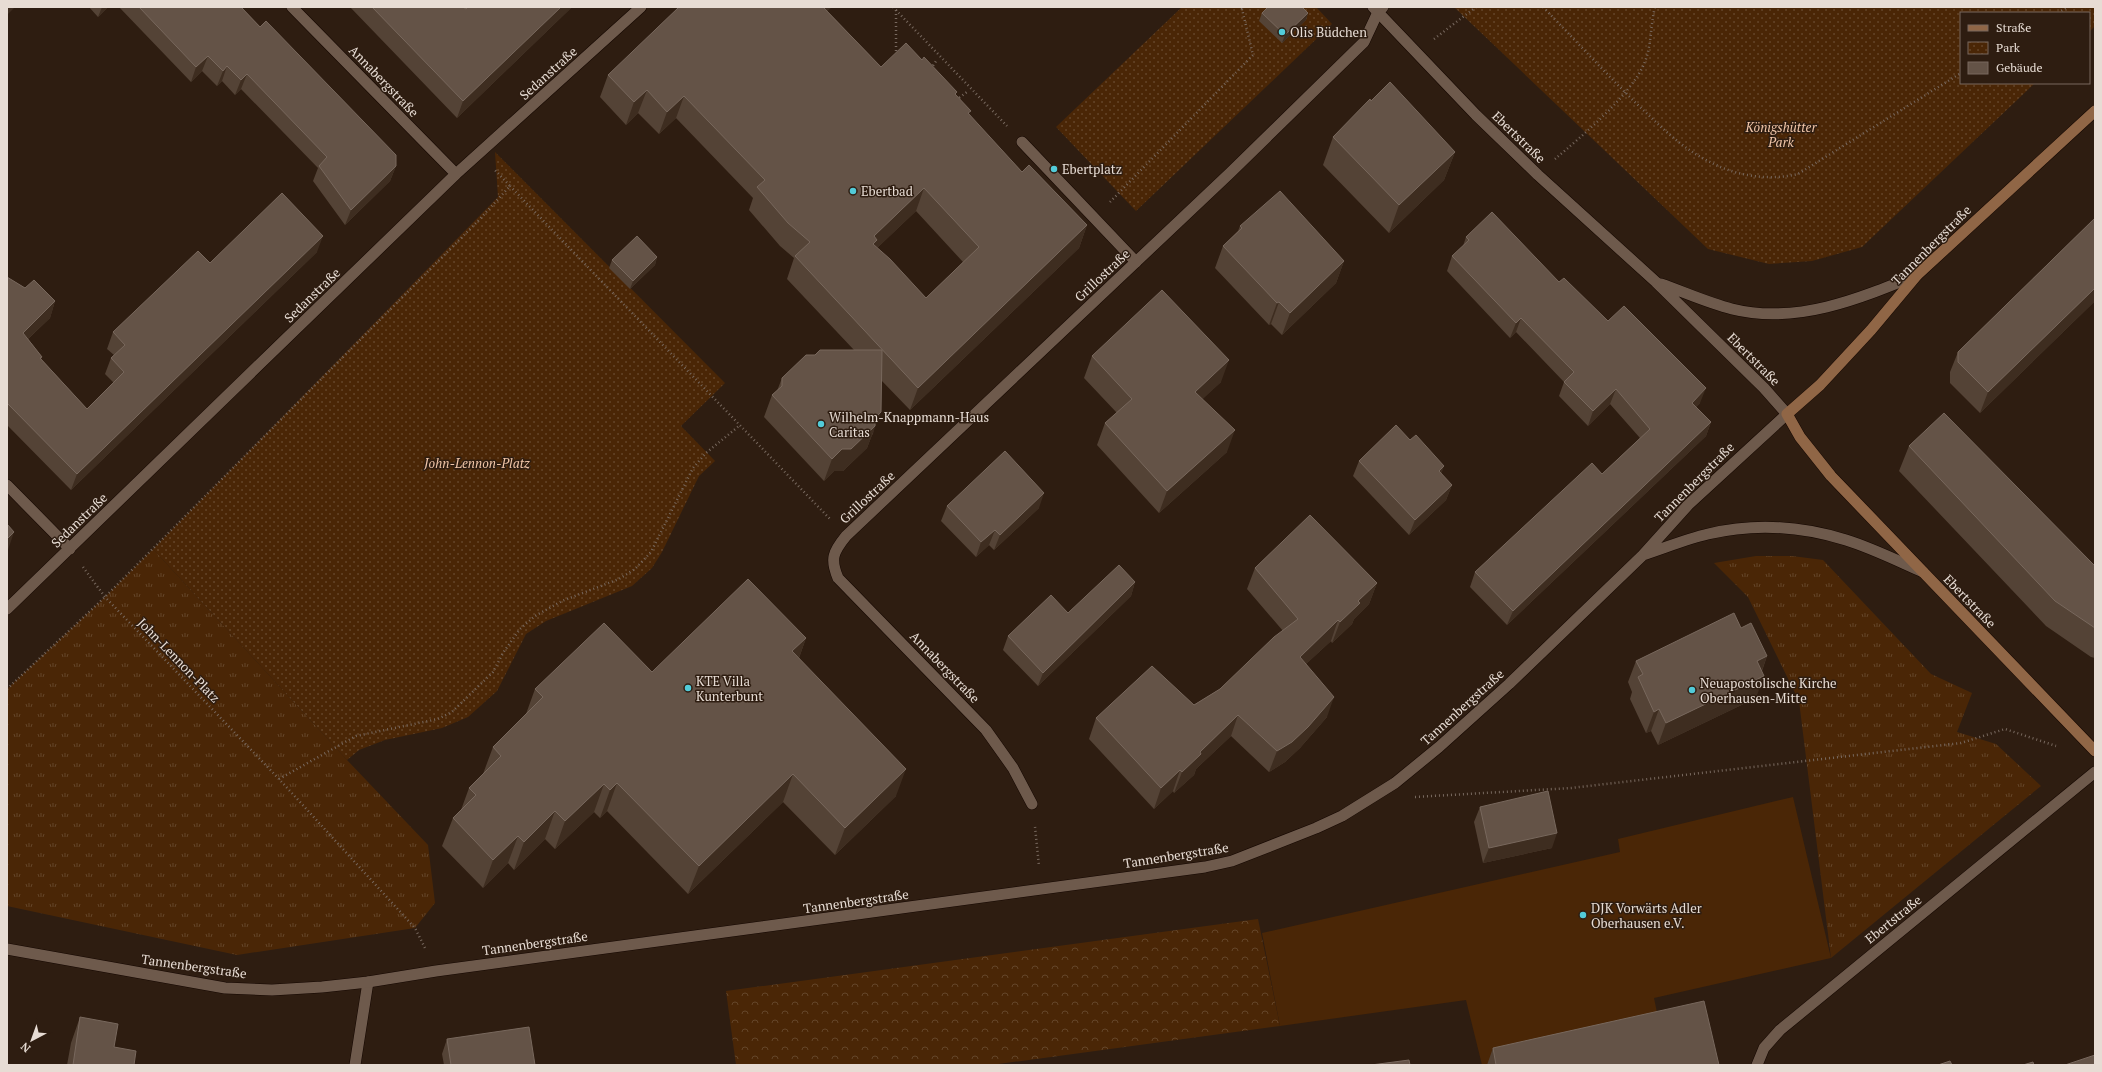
<svg xmlns="http://www.w3.org/2000/svg" width="2102" height="1072" font-family="'PT Serif',serif">
	<defs>
		<pattern id="grass-tufts" width="24" height="20" patternUnits="userSpaceOnUse"><rect width="24" height="20" fill="#4a2606"/><path d="M3 7l-1-3M5 7V3M7 7l1-3M15 17l-1-3M17 17v-4M19 17l1-3" fill="none" stroke="#644529"/></pattern>
		<pattern id="forest-crowns" width="20" height="18" patternUnits="userSpaceOnUse"><rect width="20" height="18" fill="#4a2606"/><path d="M2 6a3 3 0 1 1 6 0M12 15a3 3 0 1 1 6 0" fill="none" stroke="#644529"/></pattern>
		<pattern id="park-dots" width="8" height="8" patternUnits="userSpaceOnUse"><rect width="8" height="8" fill="#4a2606"/><path d="M2 2h.1M6 6h.1" fill="none" stroke="#644529" stroke-width="1.8" stroke-linecap="round"/></pattern>
	</defs>
	<rect width="100%" height="100%" fill="#2e1d11"/>
	<path fill="url(#grass-tufts)" d="M153,549L347,760L428,845L435,903L415,928L237,955L7,906V689L105,597Z
		M1756,556H1792L1823,560L1931,674L1972,693L1957,732L1996,744L2041,786L1831,958L1799,701L1748,597L1714,563Z"/>
	<path fill="url(#forest-crowns)" d="M1258,919L1280,1026L991,1065H736L726,991Z"/>
	<path fill="url(#park-dots)" d="M1182,7H1316L1332,24L1136,211L1056,127Z
		M1454,7H2095V26L2089,32V13H1961V83H2035L1862,247L1812,261L1769,264L1708,249Z
		M495,152L725,383L681,426L715,461L699,476L662,552L652,568L632,586L546,621L526,634L497,691L468,717L442,728L385,740L359,750L347,760L153,549L498,197Z"/>
	<path fill="#4a2606" d="M1793,797L1831,958L1654,998L1660,1027L1490,1065H1482L1466,1000L1280,1026L1262,933L1620,852L1618,839Z"/>
	<g fill="none" stroke-linecap="round" stroke-linejoin="round">
		<g stroke="#150701" stroke-width="12">
			<path id="service" d="M1022,142L1136,262"/>
		</g>
		<g stroke="#150701" stroke-width="12">
			<path id="minor" d="M292,7L456,174
				M7,485L70,549
				M7,609L456,174L641,7
				M1032,804L1013,768L986,730L838,578C830,559 833,552 846,536L1230,173L1364,42L1378,12L1383,7
				M355,1065L368,982
				M1757,1065L1764,1048L1780,1030L2095,772"/>
		</g>
		<g stroke="#150701" stroke-width="12">
			<path id="tertiary" d="M1661,284C1684,292 1708,303 1732,309C1796,325 1859,299 1917,275
				M1643,555C1665,548 1686,539 1708,534C1754,523 1801,526 1846,540C1872,548 1898,561 1923,572
				M7,949L225,988L272,990L322,987L368,982L436,971L1205,867L1232,861L1316,828L1342,816L1395,783L1439,747L1509,684L1643,555L1688,505L1787,414L1764,388L1656,282L1538,175L1476,115L1373,7"/>
		</g>
		<g stroke="#150701" stroke-width="12">
			<path id="secondary" d="M2095,111L1917,275L1871,330L1820,385L1787,414L1800,437L1831,476L2095,751"/>
		</g>
		<path stroke="#78695f" stroke-width="2.5" stroke-dasharray="1 3" stroke-linecap="butt" d="M893,7L1007,126
			M1543,7C1576,41 1607,75 1641,108C1662,128 1683,149 1710,162C1736,176 1769,181 1798,174L1961,73
			M896,10V52L898,54
			M2058,13L2067,7
			M1434,39L1476,7
			M931,69L936,61
			M956,100L967,92
			M1555,159C1581,137 1631,95 1644,64C1652,46 1650,26 1655,7
			M510,186L830,519
			M1110,202L1253,55L1242,9L1244,7
			M83,567L105,597L279,779L415,928L426,950
			M7,689L105,597L478,221L510,186L495,170
			M279,779L356,736L438,719L452,712L493,672L503,653L520,629L535,616L562,601L619,579L635,569L651,552L693,468L706,453L739,426
			M1415,797L1571,788L1961,743L2005,729L2056,746
			M1035,827L1039,866"/>
		<use href="#service" stroke="#6e5a4c" stroke-width="11"/>
		<use href="#minor" stroke="#6e5a4c" stroke-width="11"/>
		<use href="#tertiary" stroke="#6e5a4c" stroke-width="11"/>
		<use href="#secondary" stroke="#906646" stroke-width="11"/>
	</g>
	<path fill="#544336" fill-rule="evenodd" d="M89,7H108L98,17Z
		M119,7H241L396,166L390,181L345,225L313,181L318,168L241,89L235,95L222,81L217,86L202,71L191,82Z
		M350,7H463L466,9L572,7L457,118Z
		M827,11L881,67L956,95L969,115L1022,172L1087,225L1079,248L910,410L881,380L873,434L872,435L867,448L843,471H834L824,481L764,417L772,395L777,391L782,378L815,355L854,350L787,279L794,258L780,246L749,210L753,198L676,118L659,134L638,113L626,125L600,97L608,75ZM916,211L963,262L926,298L877,248Z
		M1262,13H1308L1306,20L1282,43L1259,21Z
		M1371,101L1455,152L1444,180L1389,233L1323,165L1333,137Z
		M2095,218V301L1980,413L1950,383V372L1958,352Z
		M1240,226L1344,261L1336,283L1282,335L1271,324L1269,325L1215,268L1223,246L1238,231Z
		M1466,237L1559,282L1608,321L1700,403L1696,407L1711,422L1706,436L1507,625L1470,587L1475,572L1602,474L1640,438L1610,404L1588,426L1559,396L1564,382L1516,332L1510,338L1447,271L1452,256L1463,246Z
		M317,252L71,490L7,425V277L25,288L55,301L50,318L28,339L42,357L41,359L87,409L114,383L105,374L111,358L114,355L107,349L113,332L210,263Z
		M657,257L655,265L630,289L609,268L612,260Z
		M1092,356L1221,382L1202,399L1227,452L1159,513L1097,445L1105,423L1117,413L1084,378Z
		M1909,446L2095,566V658L2091,657L2046,626L1899,471Z
		M1359,461L1452,485L1446,500L1409,535L1353,476Z
		M947,506L1039,508L994,550L989,545L976,557L941,521Z
		M1255,568L1377,583L1369,604L1354,619L1352,624L1332,643L1331,641L1306,664L1327,717L1300,748L1285,762L1269,772L1231,736L1196,769L1194,775L1174,793L1173,791L1154,809L1089,739L1096,718L1194,705L1220,689L1283,631L1247,589Z
		M1135,582L1131,596L1038,686L1003,650L1008,636L1068,613Z
		M1741,628L1767,656L1762,671L1756,698L1658,745L1651,731L1646,733L1630,699L1632,692L1628,682L1636,661Z
		M806,638L799,658L896,796L835,855L783,802L688,894L607,811L600,818L594,812L555,849L545,839L514,870L508,863L483,888L442,846L453,818L461,810L469,788L483,774L493,747L526,714L535,689L652,672Z
		M1480,807L1552,848L1483,863L1474,822Z
		M80,1017L114,1047L134,1065H67L71,1043Z
		M447,1039L535,1065H444L442,1054Z
		M1493,1048L1719,1065H1487Z"/>
	<path fill="#3e2d20" d="M7,7H15L7,15Z
		M102,7H108L98,17Z
		M561,7H572L457,118L463,101Z
		M818,7H832L811,26Z
		M1308,13L1306,20L1282,43L1285,35Z
		M208,56L202,71L191,82L196,67Z
		M227,66L222,81L217,86L223,71Z
		M247,74L241,89L235,95L241,80Z
		M647,90L638,113L626,125L634,102Z
		M684,96L676,118L659,134L667,112Z
		M1455,152L1444,180L1389,233L1399,205Z
		M396,166L390,181L345,225L351,210Z
		M924,188L916,211L873,252L869,262L874,236Z
		M1087,225L1079,248L910,410L918,388Z
		M323,236L317,252L71,490L77,474Z
		M657,257L655,265L630,289L633,281Z
		M1344,261L1336,283L1282,335L1290,313Z
		M2095,288V301L1980,413L1988,392Z
		M55,301L50,318L17,349L23,333Z
		M1279,302L1271,324L1269,325L1277,303Z
		M1521,318L1516,332L1510,338L1516,323Z
		M1229,360L1221,382L1187,414L1195,392Z
		M1706,388L1700,403L1686,417L1692,403Z
		M1616,389L1610,404L1588,426L1593,411Z
		M881,412L867,448L843,471H834L824,481L832,459Z
		M1711,422L1706,436L1507,625L1513,611Z
		M1235,430L1227,452L1159,513L1167,491Z
		M1444,466L1439,481V471Z
		M1452,485L1446,500L1409,535L1415,520Z
		M1044,493L1039,508L994,550L1000,535Z
		M995,530L989,545L976,557L981,542Z
		M14,532L8,550L7,551V539Z
		M1135,582L1131,596L1038,686L1043,673Z
		M1377,583L1369,604L1354,619L1352,624L1332,643L1340,622L1358,601Z
		M1338,620L1331,641L1292,677L1300,657Z
		M806,638L796,666L792,651Z
		M1767,656L1759,678L1757,661Z
		M1764,676L1756,698L1658,745L1666,723Z
		M1334,697L1327,717L1300,748L1285,762L1269,772L1277,751Z
		M1659,709L1651,731L1646,733L1654,712Z
		M1238,715L1231,736L1196,769L1194,775L1174,793L1182,772L1200,752Z
		M906,769L896,796L835,855L845,828Z
		M1180,770L1173,791L1154,809L1161,788Z
		M793,774L783,802L688,894L699,866Z
		M617,783L607,811L600,818L610,790Z
		M604,784L594,812L555,849L565,821Z
		M555,811L545,839L514,870L524,842Z
		M1557,833L1552,848L1483,863L1489,848Z
		M518,836L508,863L483,888L493,860Z"/>
	<path fill="#645347" stroke="#78685d" fill-rule="evenodd" d="M139,7H241L260,27L266,21L396,155V166L351,210L319,166L327,157L247,74L241,80L227,66L223,71L208,56L196,67Z
		M372,7H463L466,9L468,7H561L463,101Z
		M679,7H823L881,67L906,43L922,60L924,57L957,92L955,94L971,111L968,113L1022,172L1029,165L1087,225L918,388L795,256L810,242L788,223L757,187L765,180L684,96L667,112L647,90L634,102L608,75ZM924,188L979,247L926,298L890,259L873,244L877,240L874,236Z
		M1268,7H1302L1308,13L1285,35L1262,13Z
		M1390,82L1455,152L1399,205L1333,137L1370,99L1371,101Z
		M1280,191L1344,261L1290,313L1279,302L1277,303L1223,246L1242,228L1240,226Z
		M282,193L323,236L77,474L7,403V277L25,288L34,280L55,301L23,333L42,357L40,358L87,409L124,372L111,358L125,345L113,332L198,251L210,263Z
		M1492,212L1559,282L1564,278L1608,321L1624,306L1706,388L1692,403L1711,422L1513,611L1475,572L1592,463L1602,474L1650,429L1616,389L1593,411L1564,382L1574,372L1521,318L1516,323L1452,256L1469,240L1466,237Z
		M2095,218V288L1988,392L1958,362V352Z
		M637,236L657,257L633,281L612,260Z
		M1162,290L1229,360L1195,392L1235,430L1167,491L1105,423L1132,399L1092,356Z
		M820,350H882L881,412L875,418V426L851,449H842L832,459L772,395L782,386V378L806,355H815Z
		M1944,413L2092,563L2095,566V628L2055,601L1909,446Z
		M1396,425L1410,440L1416,435L1444,466L1439,471L1452,485L1415,520L1359,461Z
		M1005,451L1044,493L1000,535L995,530L981,542L947,506Z
		M1310,515L1377,583L1358,601L1360,603L1340,622L1338,620L1300,657L1334,697L1308,727L1292,742L1277,751L1238,715L1200,752L1201,754L1182,772L1180,770L1161,788L1096,718L1152,666L1194,705L1220,689L1274,637L1298,619L1255,568Z
		M7,524L14,532L7,539Z
		M1119,565L1135,582L1043,673L1008,636L1051,595L1068,613Z
		M748,579L806,638L792,651L906,769L845,828L793,774L699,866L617,783L610,790L604,784L565,821L555,811L524,842L518,836L493,860L453,818L476,795L469,788L501,756L493,747L543,697L535,689L604,623L652,672Z
		M1734,613L1741,628L1751,623L1767,656L1757,661L1764,676L1666,723L1659,709L1654,712L1638,677L1643,674L1636,661Z
		M1548,791L1557,833L1489,848L1480,807Z
		M1704,1001L1719,1065H1496L1493,1048Z
		M80,1017L118,1024L114,1047L136,1051L134,1065H73Z
		M529,1027L535,1065H451L447,1039Z
		M2095,1055V1065H2065Z
		M1409,1060L1410,1065H1371Z
		M1950,1061L1952,1065H1938Z
		M2033,1062L2034,1065H2023Z"/>
	<g fill="#52cbd9" stroke="#2e1d11" stroke-width="1.5">
		<circle cx="1282" cy="32" r="4"/>
		<circle cx="1054" cy="169" r="4"/>
		<circle cx="853" cy="191" r="4"/>
		<circle cx="821" cy="424" r="4"/>
		<circle cx="688" cy="688" r="4"/>
		<circle cx="1692" cy="690" r="4"/>
		<circle cx="1583" cy="915" r="4"/>
	</g>
	<g text-anchor="middle" dominant-baseline="central" stroke-width="3" stroke-linejoin="round" paint-order="stroke">
		<g font-size="13" fill="#e7dcd4" stroke="#2e1d11" text-anchor="start">
			<text x="1290" y="32">Olis Büdchen</text>
			<text x="1062" y="169">Ebertplatz</text>
			<text x="861" y="191">Ebertbad</text>
			<text x="829" y="417">Wilhelm-Knappmann-Haus<tspan x="829" dy="15">Caritas</tspan></text>
			<text x="696" y="681">KTE Villa<tspan x="696" dy="15">Kunterbunt</tspan></text>
			<text x="1700" y="683">Neuapostolische Kirche<tspan x="1700" dy="15">Oberhausen-Mitte</tspan></text>
			<text x="1591" y="908">DJK Vorwärts Adler<tspan x="1591" dy="15">Oberhausen e.V.</tspan></text>
		</g>
		<g font-size="13" fill="#e7dcd4" stroke="#2e1d11">
			<text transform="translate(548 73) rotate(-42)">Sedanstraße</text>
			<text transform="translate(384 81) rotate(46)">Annabergstraße</text>
			<text transform="translate(1519 137) rotate(44)">Ebertstraße</text>
			<text transform="translate(1931 245) rotate(-45)">Tannenbergstraße</text>
			<text transform="translate(1102 275) rotate(-43)">Grillostraße</text>
			<text transform="translate(312 295) rotate(-44)">Sedanstraße</text>
			<text transform="translate(1754 359) rotate(45)">Ebertstraße</text>
			<text transform="translate(1694 482) rotate(-45)">Tannenbergstraße</text>
			<text transform="translate(867 497) rotate(-43)">Grillostraße</text>
			<text transform="translate(79 520) rotate(-44)">Sedanstraße</text>
			<text transform="translate(1970 601) rotate(46)">Ebertstraße</text>
			<text transform="translate(179 660) rotate(46)">John-Lennon-Platz</text>
			<text transform="translate(945 667) rotate(46)">Annabergstraße</text>
			<text transform="translate(1462 707) rotate(-42)">Tannenbergstraße</text>
			<text transform="translate(1176 855) rotate(-9)">Tannenbergstraße</text>
			<text transform="translate(856 901) rotate(-8)">Tannenbergstraße</text>
			<text transform="translate(1893 919) rotate(-39)">Ebertstraße</text>
			<text transform="translate(535 943) rotate(-8)">Tannenbergstraße</text>
			<text transform="translate(194 966) rotate(8)">Tannenbergstraße</text>
		</g>
		<g font-size="13" font-style="italic" fill="#f0c5a8" stroke="#2e1d11">
			<text x="1781" y="127">Königshütter<tspan x="1781" dy="15">Park</tspan></text>
			<text x="477" y="463">John-Lennon-Platz</text>
		</g>
	</g>
	<rect width="2102" height="1072" fill="none" stroke="#e7dcd4" stroke-width="16"/>
	<rect x="1960" y="12" width="130" height="72" fill="#2e1d11" stroke="#78695f"/>
	<rect x="1968" y="25" width="20" height="6" fill="#906646" stroke="#78695f"/>
	<text x="1996" y="32" font-size="12" fill="#e7dcd4">Straße</text>
	<rect x="1968" y="42" width="20" height="12" fill="url(#park-dots)" stroke="#78695f"/>
	<text x="1996" y="52" font-size="12" fill="#e7dcd4">Park</text>
	<rect x="1968" y="62" width="20" height="12" fill="#645347" stroke="#78695f"/>
	<text x="1996" y="72" font-size="12" fill="#e7dcd4">Gebäude</text>
	<g transform="translate(32 1040) rotate(221)" stroke="#2e1d11" stroke-width="3" paint-order="stroke">
	<path d="M0-3L7 15L0 10L-7 15Z" fill="#e7dcd4"/>
	<text y="-6" font-size="11" font-weight="bold" text-anchor="middle" fill="#e7dcd4">N</text>
	</g>
</svg>
